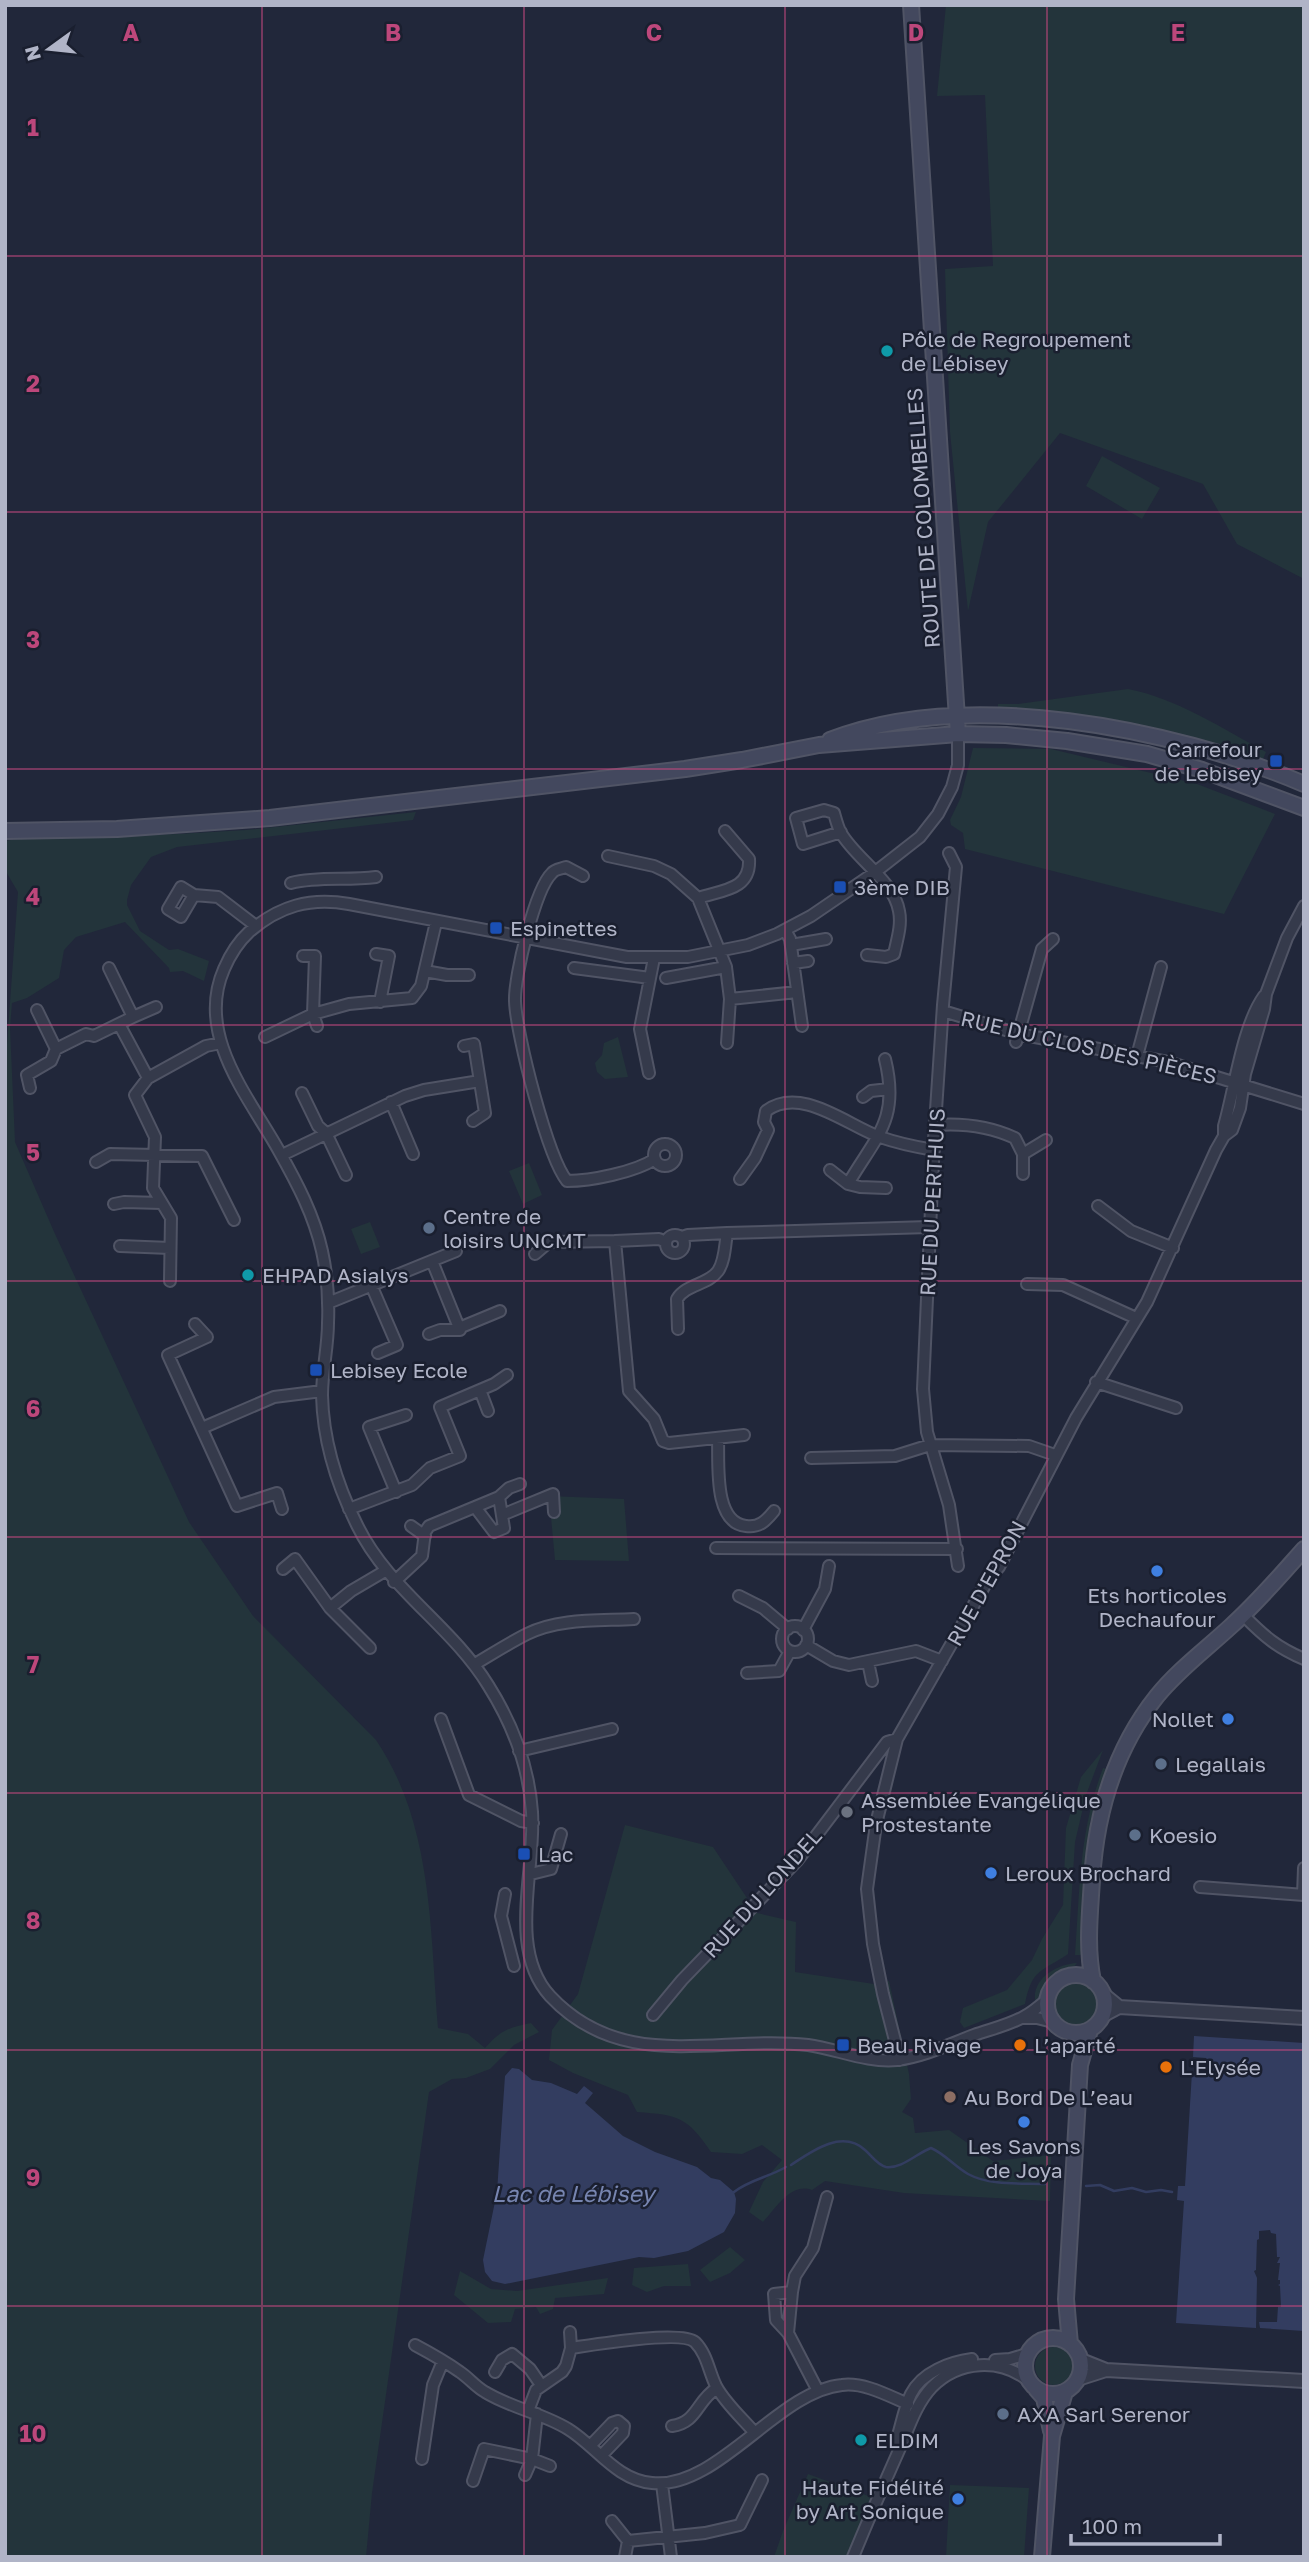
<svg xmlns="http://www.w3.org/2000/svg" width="1309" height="2562" font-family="'Golos Text',sans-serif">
	<rect width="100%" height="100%" fill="#21273a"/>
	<path fill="#23343b" d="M946,5H1304V579L1237,544L1203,484L1060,433L988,522L968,611L950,432L945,269L993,266L985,95L937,96Z
		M1102,456L1160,488L1142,519L1086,486Z
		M1128,689C1176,698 1223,729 1266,752L1263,759L1217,743H1201L1174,734L1098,718L1032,712L998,711V704H1018Z
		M973,748L1051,749L1197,784L1275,814L1224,914L965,849L963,833L951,825L950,820L961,797Z
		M416,812L413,820L177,847L151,857L131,885L127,900V905L140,931L169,950L178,949L209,961L204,981L183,971L170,972L169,968L125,922L76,937L64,950L59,978L27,998L12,1003L10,1028L15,1142L55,1234L189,1522L253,1616L376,1740C433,1824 430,1930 438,2028L468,2034L485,2048C501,2030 508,2028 531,2023L539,2032L514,2045L490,2069L466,2078L452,2079L429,2092L372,2493L366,2557H5V1072L18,892L5,870V841L21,838L178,834L246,830Z
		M618,1037L628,1077L605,1079L597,1072L595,1063L602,1055L604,1043Z
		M529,1163L542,1195L523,1204L509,1171Z
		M370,1222L380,1247L361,1254L351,1229Z
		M549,1496L624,1499L629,1561L555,1560Z
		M1103,1750L1086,1795L1075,1842L1068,1954C1042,1972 1032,1968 1025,2004L964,2028L960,2022L963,2008L1007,1990L1032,1960L1042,1939L1063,1905L1066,1828L1081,1777Z
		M1103,1768L1107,1769L1090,1822L1082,1949L1081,1955H1075C1080,1888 1079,1832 1103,1768Z
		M625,1825L713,1847L757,1913L796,1922L795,1972L874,1984L889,1981L909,2074L911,2099L902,2112L913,2118L915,2133L949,2130L993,2161L1051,2155L1050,2201L904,2193L825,2181L812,2190C791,2182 776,2208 763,2222L749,2212L763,2182L782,2160L762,2145L742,2154L711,2152C687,2117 679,2115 637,2112L628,2095L573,2073L549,2060L552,2030L578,1994Z
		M1077,1963L1073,1968L1051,1980L1036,2005C1029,1980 1056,1964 1077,1963Z
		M1053 2004a23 23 0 1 1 46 0a23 23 0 1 1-46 0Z
		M730,2247L745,2260L730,2273L710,2282L700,2270Z
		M688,2264L691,2286H664L647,2292L632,2285L634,2268Z
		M460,2271L491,2289L517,2291L608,2278L604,2294L555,2298L553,2309L540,2314L536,2307L515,2309L511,2322L488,2323L454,2295Z
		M1035 2366a19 19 0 1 1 38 0a19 19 0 1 1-38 0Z
		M808,2474L871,2497L852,2557H774L783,2531Z
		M950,2485L1029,2488L1024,2557H946Z"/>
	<path fill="#333d60" d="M1194,2036L1304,2043V2331L1260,2328L1259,2322H1277L1278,2307H1281L1280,2286L1278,2285L1280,2284V2280H1278L1280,2263H1277L1280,2257H1277L1276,2234L1271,2233L1270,2230L1259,2231V2239L1257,2240L1256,2270L1254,2271L1257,2278L1256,2328L1176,2323L1184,2201L1177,2200L1178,2186H1185L1192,2072H1206V2058L1193,2057Z
		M512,2068L519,2069L532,2080L551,2083L577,2094L584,2086L593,2093L585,2103L623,2136L655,2152L697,2167L711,2178L720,2180L734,2192L736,2199L735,2213L724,2232L688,2251L654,2258L639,2257L505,2284L492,2281L485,2272L483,2260L497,2192L505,2076Z"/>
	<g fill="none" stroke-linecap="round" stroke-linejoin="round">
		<path stroke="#333d60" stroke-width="2.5" d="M791,2165C812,2151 842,2129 865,2150C872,2156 877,2165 886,2167C902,2169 917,2153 931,2148C945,2154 954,2166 968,2174C990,2186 1021,2183 1045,2184
			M1086,2186L1100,2185L1114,2191L1132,2188L1146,2192L1161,2190L1172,2192
			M734,2192C749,2180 769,2177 786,2167"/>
		<g stroke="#505465" stroke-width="14">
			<path id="minor" d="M958,734V765L952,787L938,814L920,837L874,873L811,916L777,934L748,945L688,957H627L349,904C310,897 279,906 249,932C237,943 230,955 224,969C195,1035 249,1097 279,1151C297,1183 314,1215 322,1251C327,1274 329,1300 328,1323C328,1347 322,1371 322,1395C323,1441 337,1485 357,1525C388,1589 451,1625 488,1685C512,1723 529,1767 532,1812C536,1870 507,1949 550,1996C623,2074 716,2035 808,2045C837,2049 867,2063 897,2060C923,2057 950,2044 974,2035C991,2029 1010,2025 1025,2016C1033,2012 1040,2005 1047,2000
				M841,832L803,844L796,818L824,810L834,813C836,820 838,828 841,833C856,859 894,881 899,911C902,925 897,940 894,954L886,957L867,955
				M949,853L956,867L943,1005L934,1140L923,1389L927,1432L949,1505L958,1566
				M608,856L654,866L671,874L698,898L726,967L730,999L727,1043
				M583,876L566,867C561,869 555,869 552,873C535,889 514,977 515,1001C516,1034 548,1158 567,1181C591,1181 635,1172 655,1159
				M291,883C319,876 347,881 376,877
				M194,895L181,887L168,909L181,917L194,895L218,897L256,926
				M698,898C722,890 751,890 749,859L725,831
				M785,930L790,939L802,1026
				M791,945L826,939
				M376,954L389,956L380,1002
				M303,956H315L313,1014L317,1026
				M793,963L808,961
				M574,968L650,978
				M425,971L447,975H469
				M666,978L726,967
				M730,999L797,992
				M37,1010L56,1049
				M943,1011L1019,1034L1168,1062L1304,1104
				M133,1017L156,1007
				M119,1024L148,1078
				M265,1037L313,1014L349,1004L412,998L421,986L436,922
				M1016,1042L1042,949L1053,939
				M464,1046L474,1044L485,1113L473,1121
				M1137,1056L1161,967
				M885,1059C900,1120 876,1136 848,1184L860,1187L886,1188
				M649,1073L640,1029L654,958
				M30,1088L27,1075L51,1061L56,1049L86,1034L94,1036L133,1017L109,968
				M302,1093L318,1126L326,1133L346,1175
				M135,1095L155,1137L153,1188L171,1218L170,1281
				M135,1095L148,1078L206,1046L221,1043
				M863,1097L871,1091L889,1089
				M391,1102L413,1154
				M936,1125C964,1123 989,1126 1015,1138L1023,1154V1174
				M1224,1136V1126C1235,1088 1242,1027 1264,996
				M654 1155a11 11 0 1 1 22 0a11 11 0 1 1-22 0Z
				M1023,1154L1046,1140
				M282,1155L405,1096L424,1090L480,1081
				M96,1162L110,1154L202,1156L234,1220
				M830,1170L848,1184
				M740,1179L755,1158L768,1130L764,1122L766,1111C801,1085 848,1126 880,1137C897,1143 916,1147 934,1150
				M114,1204L124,1202L162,1203
				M1098,1206L1131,1231L1173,1248
				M666 1244a9 9 0 1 1 18 0a9 9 0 1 1-18 0Z
				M682,1237L688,1235L727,1233L929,1227
				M615,1241L659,1239L666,1242
				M120,1246L170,1248
				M535,1254L549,1242L615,1241L629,1391L654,1419L663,1441L669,1443L744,1435
				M1027,1284L1063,1285L1136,1318
				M372,1287L397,1345L378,1353
				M328,1303L456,1251
				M195,1324L207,1337L168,1355L237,1506L277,1493L282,1509
				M459,1328L500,1311
				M678,1329L677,1299C686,1284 708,1285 718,1271C725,1261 725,1244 727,1233
				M429,1334L440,1330H460L432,1261
				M1096,1382L1176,1408
				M480,1390L488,1411
				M202,1428L274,1397L322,1391
				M718,1438C719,1463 713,1523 746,1526C759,1528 766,1521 774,1511
				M811,1458L895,1456L930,1445L1029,1446L1055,1455
				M396,1492L369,1427L406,1415
				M499,1497L509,1488L520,1484
				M349,1509L412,1485L430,1468L460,1456L440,1407L494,1384L507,1375
				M502,1515L553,1494L554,1512
				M411,1526L425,1536
				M716,1548L957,1549
				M283,1569L295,1559L330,1608L370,1648
				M394,1582L422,1556L425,1532L429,1526L499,1497L504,1528L494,1532L475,1507
				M739,1596L763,1608L788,1629
				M330,1608L351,1591L385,1571
				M1243,1615C1264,1636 1276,1647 1304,1659
				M782 1639a13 13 0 1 1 26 0a13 13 0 1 1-26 0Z
				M803,1630L825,1589L829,1566
				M806,1645L833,1661L849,1665L916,1651L942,1661
				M868,1662L872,1681
				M475,1664C492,1654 509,1643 527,1634C559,1618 599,1621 634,1619
				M747,1673L779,1671L790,1651
				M441,1719L469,1795L521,1821L533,1823
				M519,1751L612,1729
				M531,1874L551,1869L561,1834
				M1200,1887L1304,1895
				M505,1894L501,1916L514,1966
				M1303,1895L1304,1868
				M653,2015L682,1980L797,1861L887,1742L897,1739
				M1022,2018H1037L1053,2022
				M900,2060L883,1994L873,1944L867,1889L876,1824L897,1739L989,1578L999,1567L1076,1418L1147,1302L1216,1150L1224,1136L1232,1130L1240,1108L1245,1074L1264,1009L1266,994L1287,938L1304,906
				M788,2333L792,2292
				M415,2345C430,2353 446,2362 460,2372C469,2378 476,2387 485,2392C511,2408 542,2413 568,2429C596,2446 616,2480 652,2483C717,2490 778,2391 842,2385C864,2382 889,2396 908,2404
				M571,2348C592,2345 681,2330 695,2342C707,2354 709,2372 716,2386C725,2403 742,2418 755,2433
				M995,2360L1010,2359L1027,2354
				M495,2372L502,2360L512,2354L530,2369L541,2385
				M818,2391L788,2333L776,2320L774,2294L792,2292L795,2276L813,2248L827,2197
				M528,2411L536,2390L562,2372L566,2366L571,2348L570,2332
				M672,2426C698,2422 696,2401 717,2388
				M896,2442C901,2427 904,2408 911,2394C922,2372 950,2362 972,2359
				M590,2446L612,2423L618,2421L624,2426L623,2433L601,2456
				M422,2459L433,2385L443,2361
				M525,2475L532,2459L550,2466
				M473,2481L484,2449L532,2459L537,2414
				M662,2484L671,2557
				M612,2521L628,2541L705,2533L740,2525L762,2480
				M625,2557L628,2541
				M853,2557C868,2520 884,2484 900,2448C909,2427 916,2404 932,2387C959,2360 1000,2358 1029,2381"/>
		</g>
		<g stroke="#505465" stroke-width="16">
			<path id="tertiary" d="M1103,1994L1119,2007
				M1119,2007L1304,2018
				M1102,2016L1119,2007
				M1081,2360L1106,2370L1304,2381
				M1078,2379L1106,2370"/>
		</g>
		<g stroke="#505465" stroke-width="18">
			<path id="secondary" d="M911,5L958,734
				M830,740C967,687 1172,728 1304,784
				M5,831L117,829L270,818L685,769L742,760L819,745L958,734L1006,735L1067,741L1147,754L1202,770L1304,808
				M1047 2004a29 29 0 1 1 58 0a29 29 0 1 1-58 0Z
				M1093,1981C1086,1947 1090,1914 1092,1880C1096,1812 1114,1750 1157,1696C1178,1670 1205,1650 1230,1627C1257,1603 1280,1576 1304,1549
				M1025 2366a28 28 0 1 1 56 0a28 28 0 1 1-56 0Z
				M1070,2344L1066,2299L1080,2065L1090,2030
				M1036,2389L1044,2398L1051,2431
				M1042,2557L1052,2436L1065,2392"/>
		</g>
		<use href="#minor" stroke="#353a4b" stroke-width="10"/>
		<use href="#tertiary" stroke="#353a4b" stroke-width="12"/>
		<use href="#secondary" stroke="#43485e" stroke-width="14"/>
	</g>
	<path fill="none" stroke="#bd477b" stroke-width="2" stroke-opacity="0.55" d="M262,5V2557M524,5V2557M785,5V2557M1047,5V2557M5,256H1304M5,512H1304M5,769H1304M5,1025H1304M5,1281H1304M5,1537H1304M5,1793H1304M5,2050H1304M5,2306H1304"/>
	<g fill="#0f9aa8" stroke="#1a1f2f" stroke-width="2.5">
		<circle cx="887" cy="351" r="7"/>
		<circle cx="248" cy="1275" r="7"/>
		<circle cx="861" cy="2440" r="7"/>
	</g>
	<g fill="#1a4fb4" stroke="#1a1f2f" stroke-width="2.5">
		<rect x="1269" y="754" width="14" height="14" rx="3.5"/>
		<rect x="833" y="880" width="14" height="14" rx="3.5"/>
		<rect x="489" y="921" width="14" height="14" rx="3.5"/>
		<rect x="309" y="1363" width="14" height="14" rx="3.5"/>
		<rect x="517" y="1847" width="14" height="14" rx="3.5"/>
		<rect x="836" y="2038" width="14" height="14" rx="3.5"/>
	</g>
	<g fill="#5c6f8a" stroke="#1a1f2f" stroke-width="2.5">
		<circle cx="429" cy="1228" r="7"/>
		<circle cx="1161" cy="1764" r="7"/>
		<circle cx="1135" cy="1835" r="7"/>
		<circle cx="1003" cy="2414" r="7"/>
	</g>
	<g fill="#3f7fe0" stroke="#1a1f2f" stroke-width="2.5">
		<circle cx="1157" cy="1571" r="7"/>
		<circle cx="1228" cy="1719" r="7"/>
		<circle cx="991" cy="1873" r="7"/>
		<circle cx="1024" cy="2122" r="7"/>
		<circle cx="958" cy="2499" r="7"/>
	</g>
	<circle fill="#6b7280" stroke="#1a1f2f" stroke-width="2.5" cx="847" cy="1812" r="7"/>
	<g fill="#e8710a" stroke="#1a1f2f" stroke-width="2.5">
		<circle cx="1020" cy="2045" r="7"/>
		<circle cx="1166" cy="2067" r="7"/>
	</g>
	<circle fill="#8d6e63" stroke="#1a1f2f" stroke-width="2.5" cx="950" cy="2097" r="7"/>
	<g text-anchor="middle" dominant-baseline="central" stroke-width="5" stroke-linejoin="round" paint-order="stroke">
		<g font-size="21" fill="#b0b4c7" stroke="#1a1f2f" text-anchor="start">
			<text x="901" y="339">Pôle de Regroupement<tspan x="901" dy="24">de Lébisey</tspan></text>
			<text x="1262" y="749" text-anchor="end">Carrefour<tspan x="1262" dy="24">de Lebisey</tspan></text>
			<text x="854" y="887">3ème DIB</text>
			<text x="510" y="928">Espinettes</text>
			<text x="443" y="1216">Centre de<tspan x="443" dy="24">loisirs UNCMT</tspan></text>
			<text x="262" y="1275">EHPAD Asialys</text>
			<text x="330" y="1370">Lebisey Ecole</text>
			<text x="1157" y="1595" text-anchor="middle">Ets horticoles<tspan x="1157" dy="24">Dechaufour</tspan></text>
			<text x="1214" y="1719" text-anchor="end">Nollet</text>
			<text x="1175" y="1764">Legallais</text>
			<text x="861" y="1800">Assemblée Evangélique<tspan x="861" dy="24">Prostestante</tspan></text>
			<text x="1149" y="1835">Koesio</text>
			<text x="538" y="1854">Lac</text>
			<text x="1005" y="1873">Leroux Brochard</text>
			<text x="857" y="2045">Beau Rivage</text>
			<text x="1034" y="2045">L’aparté</text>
			<text x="1180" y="2067">L'Elysée</text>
			<text x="964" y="2097">Au Bord De L’eau</text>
			<text x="1024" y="2146" text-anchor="middle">Les Savons<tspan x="1024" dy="24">de Joya</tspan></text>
			<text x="1017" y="2414">AXA Sarl Serenor</text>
			<text x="875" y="2440">ELDIM</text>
			<text x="944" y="2487" text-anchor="end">Haute Fidélité<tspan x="944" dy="24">by Art Sonique</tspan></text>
		</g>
		<g font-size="21" fill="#b0b4c7" stroke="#1a1f2f">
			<text transform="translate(923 518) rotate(-94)">ROUTE DE COLOMBELLES</text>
			<text transform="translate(1089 1047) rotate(13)">RUE DU CLOS DES PIÈCES</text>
			<text transform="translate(932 1202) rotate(-87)">RUE DU PERTHUIS</text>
			<text transform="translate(986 1583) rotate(-61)">RUE D'EPRON</text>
			<text transform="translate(762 1893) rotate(-48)">RUE DU LONDEL</text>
		</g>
		<g font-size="23" font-style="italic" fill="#7785b0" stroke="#1a1f2f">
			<text x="573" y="2193">Lac de Lébisey</text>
		</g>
	</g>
	<g font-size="23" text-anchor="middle" font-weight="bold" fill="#bd477b" stroke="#1a1f2f" stroke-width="5" stroke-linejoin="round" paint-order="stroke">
		<text x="131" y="41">A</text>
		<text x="393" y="41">B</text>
		<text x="654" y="41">C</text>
		<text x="916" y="41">D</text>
		<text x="1178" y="41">E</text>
		<text x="33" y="136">1</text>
		<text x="33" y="392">2</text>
		<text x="33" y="648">3</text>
		<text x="33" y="905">4</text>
		<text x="33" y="1161">5</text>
		<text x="33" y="1417">6</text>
		<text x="33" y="1673">7</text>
		<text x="33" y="1929">8</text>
		<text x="33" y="2186">9</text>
		<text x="33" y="2442">10</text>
	</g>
	<rect width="1309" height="2562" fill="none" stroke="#b0b4c7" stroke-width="14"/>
	<g transform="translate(49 49) rotate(255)" stroke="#1a1f2f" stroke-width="5" paint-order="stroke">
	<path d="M0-5L12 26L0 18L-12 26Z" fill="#b0b4c7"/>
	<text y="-10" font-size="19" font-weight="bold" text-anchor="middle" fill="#b0b4c7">N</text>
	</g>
	<path d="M1071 2534v10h149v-10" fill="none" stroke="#b0b4c7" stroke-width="3.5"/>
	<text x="1082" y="2534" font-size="21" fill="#b0b4c7" stroke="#1a1f2f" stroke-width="5" paint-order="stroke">100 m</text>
</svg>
